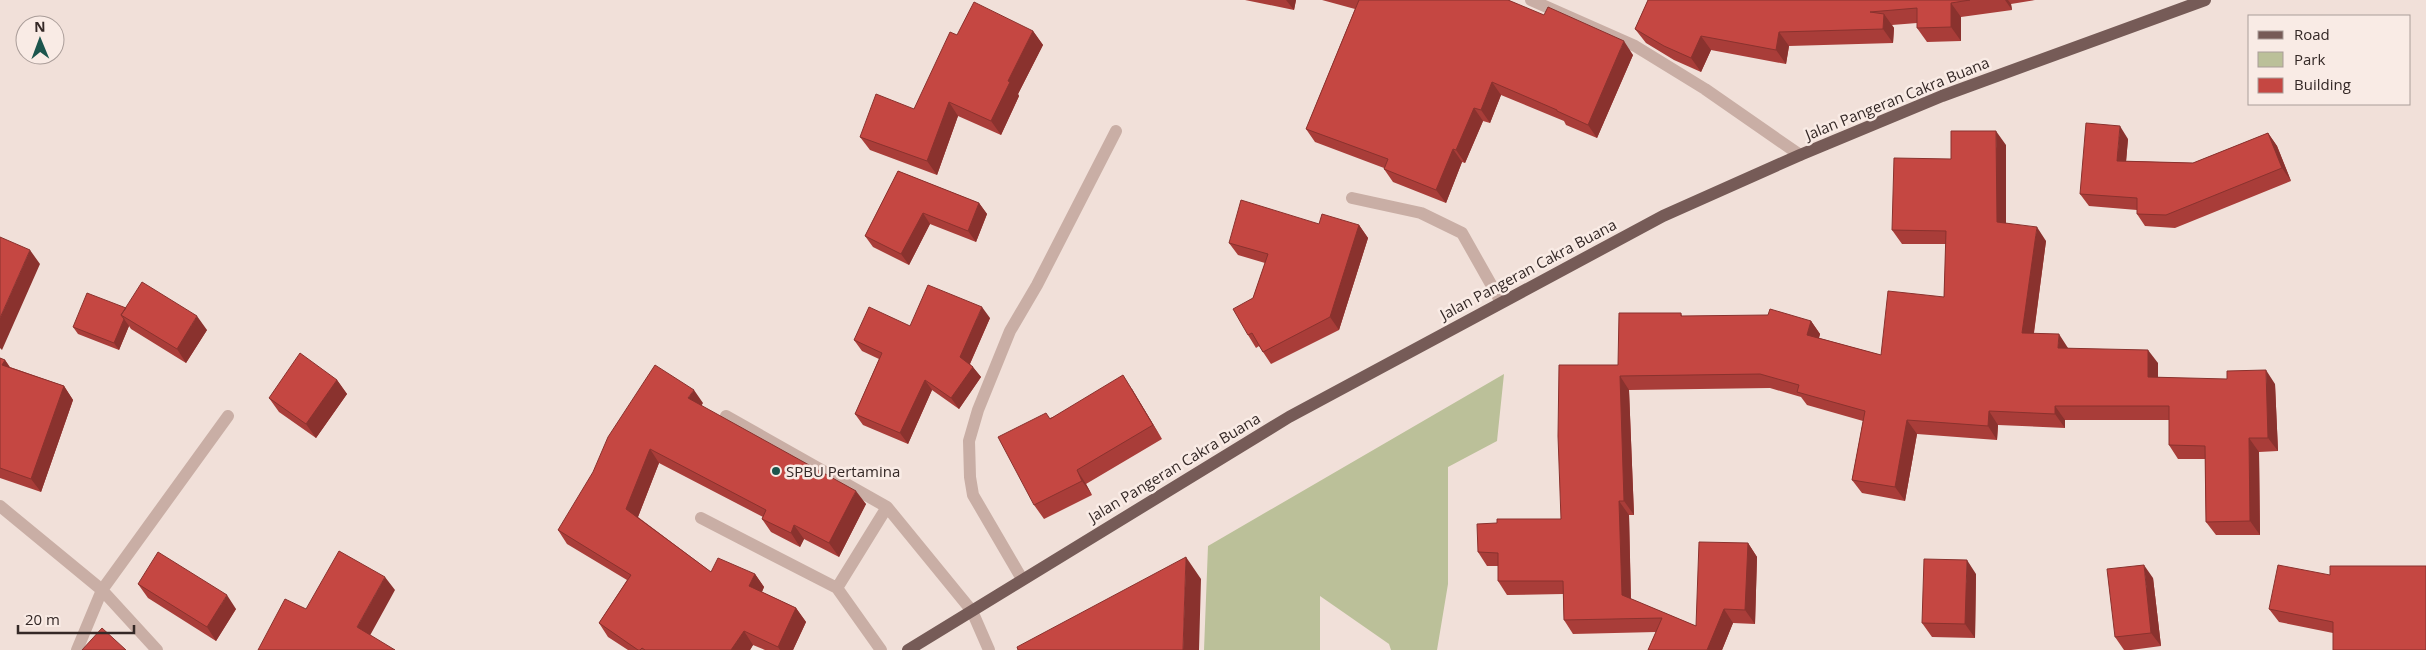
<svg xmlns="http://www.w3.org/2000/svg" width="2426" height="650" font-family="'Open Sans',sans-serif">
	<rect width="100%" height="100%" fill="#f1e0d9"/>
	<path fill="#bbc099" d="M1504,374L1497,441L1448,467V584L1437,650H1391L1389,644L1320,596V650H1204L1208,546Z"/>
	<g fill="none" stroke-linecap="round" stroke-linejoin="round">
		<path stroke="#c9aea5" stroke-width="12" d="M1531,0L1635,46L1705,89L1800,155
			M1352,198L1421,213L1462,233L1501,302
			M726,416L887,507L972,611L989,650
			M0,506L102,590L157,650
			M701,518L837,588L881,650
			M1022,579L973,495L970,477L969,441L978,410L1010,331L1037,285L1116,131
			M837,588L887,507
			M77,650L102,590L228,416"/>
		<path stroke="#765b57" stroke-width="12" d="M908,650L1289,417L1663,216L1800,155L1942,96L2205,0"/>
	</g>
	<path fill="#a93d39" d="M1245,0H1296L1294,10Z
		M1322,0H1508L1633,55L1597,138L1566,125L1564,121L1501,95L1490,123L1483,121L1465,163L1462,162L1446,203L1393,182L1384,169V168L1315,142L1306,129L1355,9Z
		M1648,0H2035L2011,4L2012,10L1961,17V41L1927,42L1917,28V23L1892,25L1894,28L1893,43L1789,46L1786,64L1711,50L1701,72L1674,60L1646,43L1635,29Z
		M1033,31L1043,45L1018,94L1019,96L1001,135L958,116L937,175L870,150L860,137L914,109L957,35Z
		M2268,133L2277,146L2291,181L2175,228L2145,226L2137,214V210L2089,206L2080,194L2128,139L2126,161L2193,163Z
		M2006,145V223L2046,241L2034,333L2068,348L2158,363V377L2275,384L2278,451L2259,452L2260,535H2216L2206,522L2205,459H2178L2169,445V420H2065V428L1998,425L1997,440L1917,434L1905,501L1862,493L1852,480L1863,421L1807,405L1801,397L1770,388L1629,390L1634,515H1629L1631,599L1696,626L1748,543L1757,557L1755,624L1733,623L1722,650H1648L1656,632L1573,634L1564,620L1563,594L1507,595L1498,581V566H1487L1478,552L1497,523L1561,519L1618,365L1681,313L1682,316L1811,321L1820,334L1819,338L1881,355L1944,297L1946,244H1902L1892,230L1951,159Z
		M898,171L979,203L987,214L976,242L930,224L909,265L873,247L865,236Z
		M1319,224L1359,225L1368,238L1339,330L1271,364L1259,346L1256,348L1248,335L1253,298L1265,263L1238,255L1229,243Z
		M126,308L207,330L186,363L131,329L129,326L119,350L78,334L73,327Z
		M990,318L970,364L981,377L959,409L932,390L908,444L863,425L855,414L879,359L862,351L854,340L910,326Z
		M0,358L5,360L10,367L64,386L73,400L41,492L0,478Z
		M337,380L347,394L316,438L279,412L269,398Z
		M1132,389L1162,439L1086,484L1092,495L1044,519L1034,505L1050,418Z
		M703,403L701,406L866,504L839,557L804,539L800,547L771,532L762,519L763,517L659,463L638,517L711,572L755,574L764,587L762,592L796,608L806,622L793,650H765L753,645L750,650H628L608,637L599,623L627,580L567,544L558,530Z
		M2426,566L2333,633L2279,622L2269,609L2330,575Z
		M1976,574L1975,638L1932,637L1922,623Z
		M2153,578L2161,646L2131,650H2124L2115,637Z
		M138,584L236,609L216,641L148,598Z"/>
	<path fill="#8a322e" d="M1286,0H1296L1294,10Z
		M2005,0H2008L2011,4L2012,10Z
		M1951,3L1961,17V41L1951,27Z
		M1884,14L1894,28L1893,43L1883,29Z
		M1033,31L1043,45L1018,94L1019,96L1001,135L991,121L1008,81Z
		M1779,32L1789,46L1786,64L1776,50Z
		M1701,36L1711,50L1701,72L1691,58Z
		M1624,41L1633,55L1597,138L1588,125Z
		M1492,82L1501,95L1490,123L1481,110Z
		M949,102L958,116L937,175L927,161Z
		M1474,108L1483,121L1465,163L1456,150Z
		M2120,126L2128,139L2125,174L2117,161Z
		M1996,131L2006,145V235L1997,222Z
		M2268,133L2277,146L2291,181L2282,168Z
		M1453,149L1462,162L1446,203L1436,190Z
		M979,203L987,214L976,242L968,231Z
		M923,213L930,224L909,265L901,254Z
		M1359,225L1368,238L1339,330L1330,317Z
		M2037,227L2046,241L2032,346L2022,333Z
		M30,250L40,264L2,350L0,348V318Z
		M982,307L990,318L968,368L960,357Z
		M197,316L207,330L186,363L177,349Z
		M124,319L129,326L119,350L114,343Z
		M1811,321L1820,334L1816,348L1807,335Z
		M2059,334L2068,348H2058Z
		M2148,350L2158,363V391L2148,377Z
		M5,360L14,374L2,365Z
		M973,367L981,377L959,409L951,398Z
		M2266,370L2275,384L2278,451L2268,438Z
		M1123,375L1132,389L1162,439L1153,425Z
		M1620,376L1629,390L1634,515L1624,501Z
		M337,380L347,394L316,438L306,424Z
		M925,380L932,390L908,444L900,433Z
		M64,386L73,400L41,492L31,479Z
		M694,390L703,403L697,412L688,398Z
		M2055,406L2065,420V428L2055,414Z
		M1989,411L1998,425L1997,440L1988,426Z
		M1907,420L1917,434L1905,501L1895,487Z
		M2249,438L2259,452L2260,535L2250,521Z
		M650,449L659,463L636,522L626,509Z
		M1077,470L1086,484L1092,495L1082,481Z
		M856,491L866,504L839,557L829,543Z
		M1619,501L1629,515L1631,608L1622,595Z
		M794,525L804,539L800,547L791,533Z
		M1748,543L1757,557L1755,624L1745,610Z
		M1186,557L1201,579L1199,650H1183Z
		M1967,560L1976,574L1975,638L1965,624Z
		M2144,565L2153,578L2161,646L2151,633Z
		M755,574L764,587L758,600L749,586Z
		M385,577L395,590L367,641L357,627Z
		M227,595L236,609L216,641L207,627Z
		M796,608L806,622L793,650H780L778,647Z
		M1724,609L1733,623L1722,650H1707Z
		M744,631L753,645L750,650H731Z"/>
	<path fill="#c54742" stroke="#8a322e" d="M1359,0H1508L1544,15L1548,7L1624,41L1588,125L1557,111V110L1492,82L1481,110L1474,108L1456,150L1453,149L1436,190L1384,169L1388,159L1306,129Z
		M1648,0H1970L1951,3V27L1917,28V8L1870,12L1884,14L1883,29L1779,32L1776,50L1701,36L1691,58L1664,46L1635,29Z
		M974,2L1033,31L1008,81L1010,82L991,121L949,102L927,161L860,137L876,94L914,109L950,32L957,35Z
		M2086,123L2120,126L2117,161L2193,163L2268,133L2282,168L2166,215L2137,214V198L2080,194Z
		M1951,131H1996L1997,222L2037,227L2022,333L2059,334L2058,348L2148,350V377L2227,379V371L2266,370L2268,438H2249L2250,521L2206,522L2205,446L2169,445V406H2055V414L1989,411L1988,426L1907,420L1895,487L1852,480L1865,411L1797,392L1799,385L1760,374L1620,376L1624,501H1619L1622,595L1696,626L1699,542L1748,543L1745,610L1724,609L1707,650H1648L1662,618L1564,620L1563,581H1498V553L1478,552L1477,524L1497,523V519H1561L1558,436L1559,365H1618L1619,313H1681V316L1768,315L1770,309L1811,321L1807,335L1881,355L1888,291L1944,297L1946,231L1892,230L1894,158L1951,159Z
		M898,171L979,203L968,231L923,213L901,254L865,236Z
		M1241,200L1319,224L1322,214L1359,225L1330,317L1263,352L1252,333L1248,335L1233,309L1253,298L1268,254L1229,243Z
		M0,237L30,250L0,318Z
		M142,282L197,316L177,349L121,315Z
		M928,285L982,307L960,357L973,367L951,398L925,380L900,433L855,414L882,353L854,340L869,307L910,326Z
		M87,293L126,308L121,315L124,319L114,343L73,327Z
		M300,353L337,380L306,424L269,398Z
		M0,358L5,360L2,365L64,386L31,479L0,468Z
		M655,365L694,390L688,398L856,491L829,543L794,525L791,533L762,519L766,510L650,449L626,509L711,572L718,558L755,574L749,586L796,608L778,647L744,631L731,650H645L642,648L640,650H638L599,623L631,575L558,530L593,472L608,437Z
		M1123,375L1153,425L1077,470L1082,481L1034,505L998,437L1046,413L1050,419Z
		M339,551L385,577L357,627L395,650H258L285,599L306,609Z
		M158,552L227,595L207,627L138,584Z
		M1186,557L1183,650H1018L1017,647Z
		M1924,559L1967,560L1965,624L1922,623Z
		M2144,565L2151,633L2115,637L2107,569Z
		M2278,565L2330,575V566H2426V650H2333V622L2269,609Z
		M102,628L126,650H82Z"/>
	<circle fill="#1c554d" stroke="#f9ebe5" stroke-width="2" cx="776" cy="471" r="5"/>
	<g text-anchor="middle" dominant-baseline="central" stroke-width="5" stroke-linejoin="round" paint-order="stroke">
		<g font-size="15" fill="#342826" stroke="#f9ebe5">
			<text transform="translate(1897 98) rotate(-22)">Jalan Pangeran Cakra Buana</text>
			<text transform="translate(1528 269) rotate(-28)">Jalan Pangeran Cakra Buana</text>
			<text transform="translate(1174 467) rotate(-31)">Jalan Pangeran Cakra Buana</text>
		</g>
		<g font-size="15" fill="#342826" stroke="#f9ebe5" text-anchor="start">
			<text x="786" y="471">SPBU Pertamina</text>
		</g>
	</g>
	<rect x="2248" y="15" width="162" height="90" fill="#f9ebe5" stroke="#aa9d99"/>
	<rect x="2258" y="31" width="25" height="8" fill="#765b57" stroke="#aa9d99"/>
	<text x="2294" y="40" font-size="15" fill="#342826">Road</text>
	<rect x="2258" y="52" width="25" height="15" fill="#bbc099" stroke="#aa9d99"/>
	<text x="2294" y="65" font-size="15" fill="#342826">Park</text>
	<rect x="2258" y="78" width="25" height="15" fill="#c54742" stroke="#aa9d99"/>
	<text x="2294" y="90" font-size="15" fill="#342826">Building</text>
	<g transform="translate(40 40) rotate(359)"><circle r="24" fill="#f9ebe5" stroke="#aa9d99"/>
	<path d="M0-4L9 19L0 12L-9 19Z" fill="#1c554d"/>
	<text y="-8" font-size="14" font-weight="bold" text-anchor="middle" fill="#342826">N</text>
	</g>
	<path d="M18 625v8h116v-8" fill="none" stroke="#342826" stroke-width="2.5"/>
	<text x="25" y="625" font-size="15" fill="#342826" stroke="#f9ebe5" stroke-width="4" paint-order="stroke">20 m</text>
</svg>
